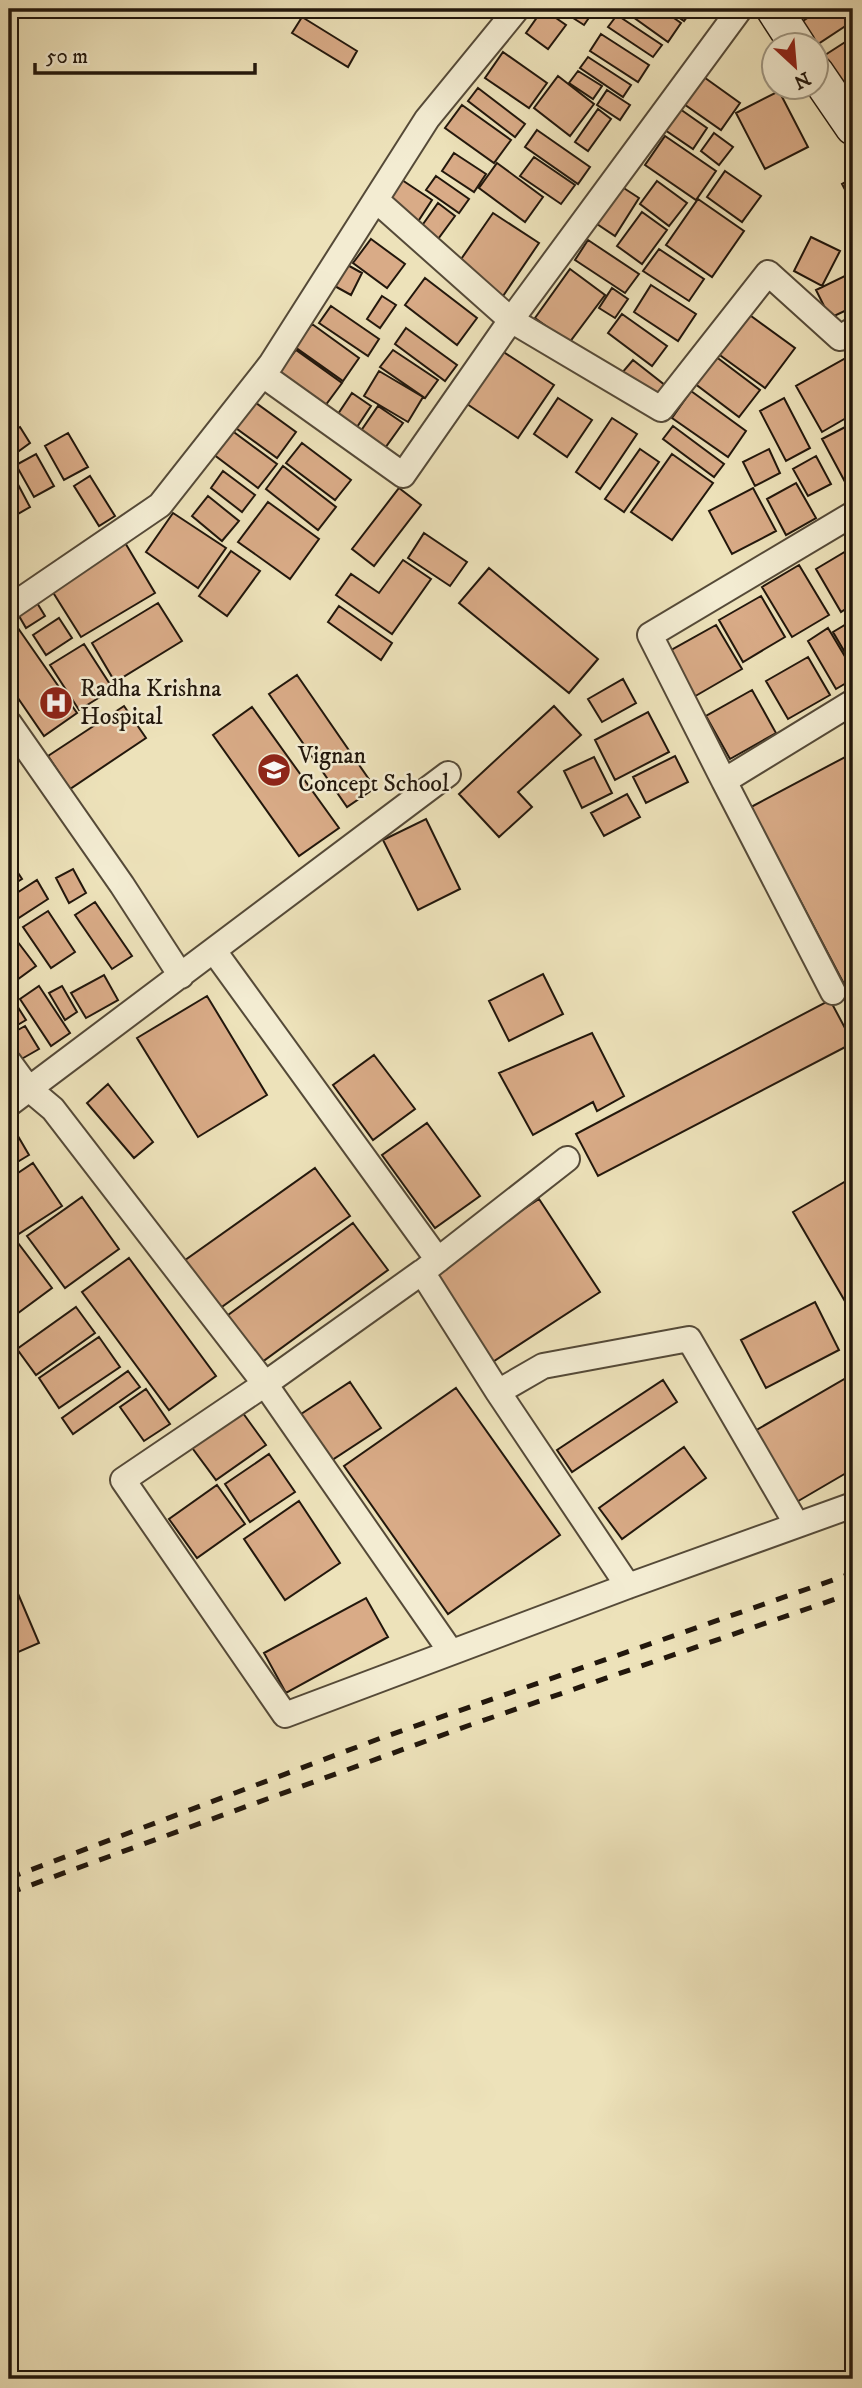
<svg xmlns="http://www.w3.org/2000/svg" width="862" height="2388" font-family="'IM FELL DW Pica',serif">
	<rect width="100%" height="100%" fill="#ede2ba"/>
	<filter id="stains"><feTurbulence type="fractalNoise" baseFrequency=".00286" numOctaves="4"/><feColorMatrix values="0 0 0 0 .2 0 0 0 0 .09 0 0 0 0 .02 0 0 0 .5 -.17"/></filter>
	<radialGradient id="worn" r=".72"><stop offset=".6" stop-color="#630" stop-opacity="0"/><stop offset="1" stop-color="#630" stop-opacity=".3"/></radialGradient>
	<path fill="#d9ab87" stroke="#22170c" stroke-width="2" d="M543,9L566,25L548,49L526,33Z
		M559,9H595L584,25Z
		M639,9H661L681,23L668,42L633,17Z
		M667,9H689L692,10L684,21Z
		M821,9H850L853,13V21L815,46L800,23Z
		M617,15L662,45L653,57L608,27Z
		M302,17L357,51L348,67L292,33Z
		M601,34L649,65L638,82L590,51Z
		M853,37V76L840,85L822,57Z
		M503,52L547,83L529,108L485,78Z
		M588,57L631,85L623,97L580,68Z
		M578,71L602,86L593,99L569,83Z
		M701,75L740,103L721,130L681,102Z
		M558,76L594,104L570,136L534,108Z
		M478,88L525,124L515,137L468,101Z
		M607,90L630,105L620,120L597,105Z
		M779,91L808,147L765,169L736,113Z
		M462,105L511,140L494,163L445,128Z
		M598,109L611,119L588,151L575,142Z
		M680,109L707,128L693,149L665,130Z
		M537,130L590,167L578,184L525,147Z
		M714,133L733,147L719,165L701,151Z
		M665,136L716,171L696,200L645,165Z
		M454,153L486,174L474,192L442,171Z
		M534,157L575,185L561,204L520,176Z
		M497,163L543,197L525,222L479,188Z
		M725,171L761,196L742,222L707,197Z
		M396,176L432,200L417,223L381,199Z
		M436,176L469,199L459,213L426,190Z
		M853,178V205L842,184Z
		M657,181L687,203L669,226L640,204Z
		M616,183L639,198L615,236L591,220Z
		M698,199L744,231L712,277L666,245Z
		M438,203L455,216L438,239L421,227Z
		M642,212L667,230L642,264L617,246Z
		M493,213L539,243L503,296L457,265Z
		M811,237L840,251L822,286L794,271Z
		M371,239L405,264L387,288L353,263Z
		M588,240L639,274L625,293L575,260Z
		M659,249L704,279L689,301L643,271Z
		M342,262L362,273L351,295L331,284Z
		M570,269L605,295L569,343L535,318Z
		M853,272V307L830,318L816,290Z
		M425,278L477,318L457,345L405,305Z
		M651,285L696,314L678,341L634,312Z
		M612,288L628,299L615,318L599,308Z
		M382,296L396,305L380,328L367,319Z
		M331,306L379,339L368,356L319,323Z
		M747,313L795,348L765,388L717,353Z
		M622,314L667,346L652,366L608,333Z
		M312,324L359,358L343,381L295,347Z
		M406,328L457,365L445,381L395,344Z
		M296,350L342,383L319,414L273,380Z
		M393,350L438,380L425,398L380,367Z
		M502,351L554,385L518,438L467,404Z
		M853,354V414L822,432L796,386Z
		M715,356L760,390L739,417L694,383Z
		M633,360L666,386L654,400L621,374Z
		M379,371L423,397L408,422L364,396Z
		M691,391L746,431L728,457L672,418Z
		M352,393L371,406L351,436L332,423Z
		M558,398L592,420L567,457L534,434Z
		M784,398L810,448L786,461L760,411Z
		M252,400L296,432L277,458L233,426Z
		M378,406L403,423L380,455L356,438Z
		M612,418L637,434L600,489L576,472Z
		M853,423V491L851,493L822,439Z
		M673,426L724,464L714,477L663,439Z
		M20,427L30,443L12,456L9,452V428L11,432Z
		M231,430L277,464L258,488L213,454Z
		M68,433L88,467L64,480L45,446Z
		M302,443L351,480L335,500L286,463Z
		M640,449L659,462L624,512L605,499Z
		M769,449L780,473L755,486L743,462Z
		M36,454L54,486L34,497L16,465Z
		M672,454L713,483L672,540L631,512Z
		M816,456L831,484L808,496L793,469Z
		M283,466L336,507L318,530L266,489Z
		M223,471L255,495L242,512L211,488Z
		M13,475L30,507L16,515L9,502V477Z
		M90,476L115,516L99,526L74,486Z
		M796,483L816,518L786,535L767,499Z
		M399,488L421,505L374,566L352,549Z
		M753,488L776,531L732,554L709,511Z
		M208,496L239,521L222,541L192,516Z
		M268,502L319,539L290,579L238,542Z
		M173,513L226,548L198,588L146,552Z
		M424,533L467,562L450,586L408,558Z
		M124,541L155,593L81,637L49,586Z
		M853,547V604L841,612L816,569Z
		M231,551L260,571L227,616L199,596Z
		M403,560L431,579L392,634L336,595L351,574L379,593Z
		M799,565L829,615L792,637L762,587Z
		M489,568L598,659L569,693L459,603Z
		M761,596L785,637L743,662L719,620Z
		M34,598L45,616L26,628L15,609Z
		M158,603L182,641L115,682L92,643Z
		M339,606L392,643L381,660L328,622Z
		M11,618L77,713L44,736L9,685V620Z
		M59,618L72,638L46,655L33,635Z
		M853,620V666L833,632Z
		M716,625L742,669L692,698L666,653Z
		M828,628L853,670V679L836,689L808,641Z
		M84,644L113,689L79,710L50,665Z
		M808,657L830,695L788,719L766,681Z
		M297,675L375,788L347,807L269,694Z
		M623,679L636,703L602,722L588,699Z
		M752,690L776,733L730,759L706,716Z
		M124,706L146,738L70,789L48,756Z
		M554,706L581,735L518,792L532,807L499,837L459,794Z
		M252,707L339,828L299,856L213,735Z
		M648,712L669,752L615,780L595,740Z
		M853,714V738L843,719Z
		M675,756L688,782L646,803L633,777Z
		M847,756L853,767V1001L751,807Z
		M594,757L612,793L582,808L564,771Z
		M627,794L640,817L604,836L591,813Z
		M426,819L460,889L418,910L383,840Z
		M9,859L22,879L9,887Z
		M73,869L86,893L69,903L56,878Z
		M37,880L48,899L14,921L9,913V898Z
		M95,902L132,956L112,969L75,915Z
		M48,911L75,952L51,968L23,927Z
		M14,937L36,966L10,985L9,940Z
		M543,974L563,1014L509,1041L489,1001Z
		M104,975L118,1000L86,1018L71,993Z
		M39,986L70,1033L51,1046L20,999Z
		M62,986L77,1012L65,1020L49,993Z
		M9,993L26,1020L9,1030Z
		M207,996L267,1095L198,1137L137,1038Z
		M830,1000L853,1043L598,1176L576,1134Z
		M25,1026L39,1049L18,1061L9,1045V1035Z
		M592,1033L624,1096L597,1111L593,1102L533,1135L499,1073Z
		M374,1055L415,1109L373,1140L333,1085Z
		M108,1084L153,1142L134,1158L87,1103Z
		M427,1123L480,1196L435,1228L382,1155Z
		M15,1131L29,1155L9,1167V1135Z
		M33,1163L62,1206L17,1235L9,1222V1179Z
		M315,1168L350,1216L216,1311L181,1263Z
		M853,1177V1315L793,1212Z
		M82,1197L119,1249L65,1288L27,1236Z
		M539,1199L600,1292L488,1365L427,1272Z
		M353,1223L388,1270L258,1365L224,1318Z
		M12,1235L52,1288L14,1316L9,1309V1237Z
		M129,1258L216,1376L169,1410L82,1292Z
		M815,1302L839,1350L766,1388L741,1340Z
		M76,1307L95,1333L36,1375L17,1349Z
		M99,1337L120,1367L59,1408L39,1378Z
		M128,1371L140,1387L73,1434L62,1418Z
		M853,1374V1469L788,1507L746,1436Z
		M663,1380L677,1402L572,1472L557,1450Z
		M350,1382L381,1428L326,1464L295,1418Z
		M456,1388L560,1535L448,1614L344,1466Z
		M146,1389L170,1424L144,1441L120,1407Z
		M240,1409L266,1445L216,1480L190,1445Z
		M684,1447L706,1478L622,1539L599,1508Z
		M269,1454L295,1492L250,1522L225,1484Z
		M217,1485L245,1524L197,1558L169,1519Z
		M299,1501L340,1563L285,1600L244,1539Z
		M16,1589L39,1643L9,1656V1592Z
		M366,1598L388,1637L286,1693L264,1653Z"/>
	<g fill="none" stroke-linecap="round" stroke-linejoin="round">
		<g stroke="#554a38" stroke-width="28">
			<path id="street" d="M740,9L511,320L661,409L768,273L840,338L853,330
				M263,375L403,475L511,320L376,200
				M853,514L650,635L724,781L853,702
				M9,608L160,505L271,364L427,119L517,9
				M9,723L122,885L181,976
				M724,781L833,992
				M214,951L438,1260
				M9,1062L28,1088L53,1109L265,1384L451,1652
				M9,1104L448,774
				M425,1270L567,1159
				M498,1392L543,1366L689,1339L797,1525
				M628,1586L498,1392L422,1272L265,1384L123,1480L285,1715L628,1586L853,1505"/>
		</g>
		<g stroke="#22170c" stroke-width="38">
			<path id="secondary" d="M774,9L798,46
				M816,73L853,127"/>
		</g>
		<use href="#street" stroke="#f3ecd2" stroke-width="24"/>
		<use href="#secondary" stroke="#f3ecd2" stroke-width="35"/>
		<path stroke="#22170c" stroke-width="5" stroke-dasharray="12 12" stroke-linecap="butt" d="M9,1878L381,1738L853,1573
			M9,1893L470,1725L853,1593"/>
	</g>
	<defs>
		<g id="hospital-disc" transform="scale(1.75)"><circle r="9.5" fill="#8f2418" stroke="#f3ecd2"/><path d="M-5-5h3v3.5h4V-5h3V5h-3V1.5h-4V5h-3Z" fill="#fff"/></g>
		<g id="school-disc" transform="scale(1.75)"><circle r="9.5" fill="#8f2418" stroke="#f3ecd2"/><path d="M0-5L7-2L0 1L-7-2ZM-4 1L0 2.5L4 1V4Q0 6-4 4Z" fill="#fff"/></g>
	</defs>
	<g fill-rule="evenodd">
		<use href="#hospital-disc" x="56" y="703"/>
		<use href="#school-disc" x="274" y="770"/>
	</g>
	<g text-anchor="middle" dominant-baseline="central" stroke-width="5" stroke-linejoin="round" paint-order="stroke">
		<g font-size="24" fill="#22170c" stroke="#f3ecd2" text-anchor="start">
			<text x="80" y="689">Radha Krishna<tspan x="80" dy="28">Hospital</tspan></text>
			<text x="298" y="756">Vignan<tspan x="298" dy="28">Concept School</tspan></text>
		</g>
	</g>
	<rect width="862" height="2388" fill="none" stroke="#ede2ba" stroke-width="35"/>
	<rect x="10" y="10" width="841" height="2367" fill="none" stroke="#22170c" stroke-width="3.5"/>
	<rect x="18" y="18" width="827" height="2353" fill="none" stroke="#22170c" stroke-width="2"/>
	<g transform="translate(795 66) rotate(154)"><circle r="33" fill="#f3ecd2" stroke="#9f9783" stroke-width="2"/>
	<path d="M0-5L12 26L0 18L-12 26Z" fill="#8f2418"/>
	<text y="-10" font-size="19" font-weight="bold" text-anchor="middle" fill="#22170c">N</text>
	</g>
	<path d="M35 63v10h220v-10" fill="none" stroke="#22170c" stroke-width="3.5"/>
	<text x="46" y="63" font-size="21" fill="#22170c" stroke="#f3ecd2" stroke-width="5" paint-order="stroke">50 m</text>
	<rect width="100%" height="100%" filter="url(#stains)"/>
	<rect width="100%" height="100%" fill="url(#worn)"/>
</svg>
